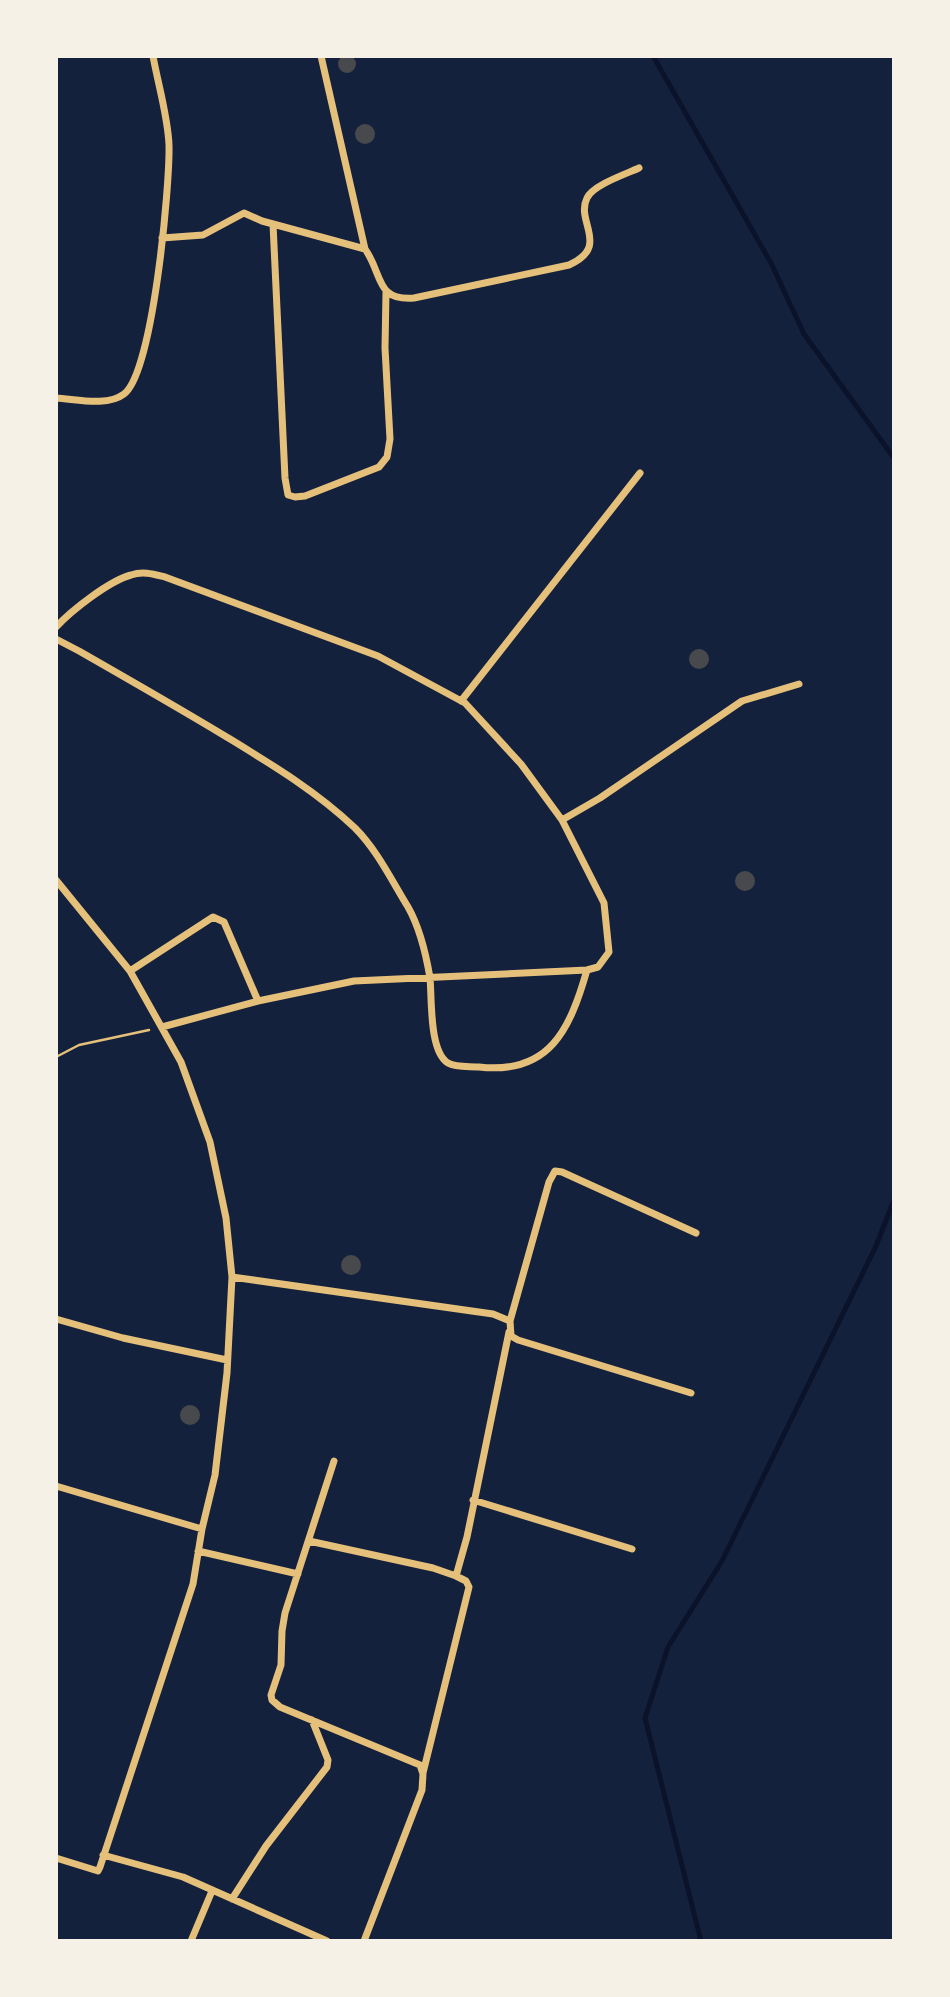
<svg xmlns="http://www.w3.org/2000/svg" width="950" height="1997" font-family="'Archivo Narrow',sans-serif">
	<rect width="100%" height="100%" fill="#14213d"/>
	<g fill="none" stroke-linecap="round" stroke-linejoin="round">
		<path stroke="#0b132b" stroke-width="5" d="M653,56L771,263L804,334L894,458
			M701,1941L645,1718L668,1647L722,1561L876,1246L894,1200"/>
	</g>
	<path fill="#48494c" d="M338 64a9 9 0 1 1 18 0a9 9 0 1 1-18 0Z
		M355 134a10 10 0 1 1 20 0a10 10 0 1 1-20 0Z
		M689 659a10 10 0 1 1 20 0a10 10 0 1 1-20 0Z
		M735 881a10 10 0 1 1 20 0a10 10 0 1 1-20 0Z
		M341 1265a10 10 0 1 1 20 0a10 10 0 1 1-20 0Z
		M180 1415a10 10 0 1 1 20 0a10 10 0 1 1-20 0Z"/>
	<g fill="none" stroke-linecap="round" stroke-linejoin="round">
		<path stroke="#e5c07b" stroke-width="2.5" d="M56,1057L79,1045L149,1030"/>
		<path stroke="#e5c07b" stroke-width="7" d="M321,56L365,249
			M273,224L285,478L288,495L295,497L305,496L379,467L387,457L390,439L385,348L386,292
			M162,238L203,235L244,213L262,221L365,249C383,274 375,301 414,298L569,265C611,246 575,222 587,198C593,185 626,174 639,168
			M56,398C76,399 107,407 124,394C153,373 170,185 169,145C168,117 158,84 153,56
			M56,627C72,610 109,581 131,575C143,571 153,574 165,577L378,656L465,703L521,764L562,820L604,903L609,952L598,967L587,970L354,981L258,1001L162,1027
			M56,639L79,651C128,679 177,707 225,736C271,764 316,791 355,828C377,850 392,881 408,907C420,928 426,954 430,978C432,999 429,1051 448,1063C456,1068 470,1066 479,1067C550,1075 570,1029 587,970
			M461,701L640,473
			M562,820L600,798L742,701L799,684
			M56,880L130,971L181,1062L210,1142L226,1218L232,1277L227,1373L215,1475L202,1529L193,1584L100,1867L98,1871L56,1858
			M130,971L213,917L224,922L258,1001
			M232,1277L493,1314L510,1321L511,1336L518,1340L691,1393
			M56,1319L123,1338L227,1360
			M510,1321L549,1182L555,1171L562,1172L696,1233
			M334,1461L285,1613L282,1631L281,1665L271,1695L272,1700L280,1707L420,1765L423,1774L422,1790L364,1941
			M56,1486L202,1529
			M473,1500L632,1549
			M309,1541L433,1568L456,1576L467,1537L509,1332
			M198,1551L298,1574
			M423,1773L469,1587L466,1581L456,1576
			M103,1855L183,1877L327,1941
			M232,1899L266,1846L327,1767L328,1760L312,1720
			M191,1941L212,1891"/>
	</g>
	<rect width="950" height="1997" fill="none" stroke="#f6f1e7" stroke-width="116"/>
</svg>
